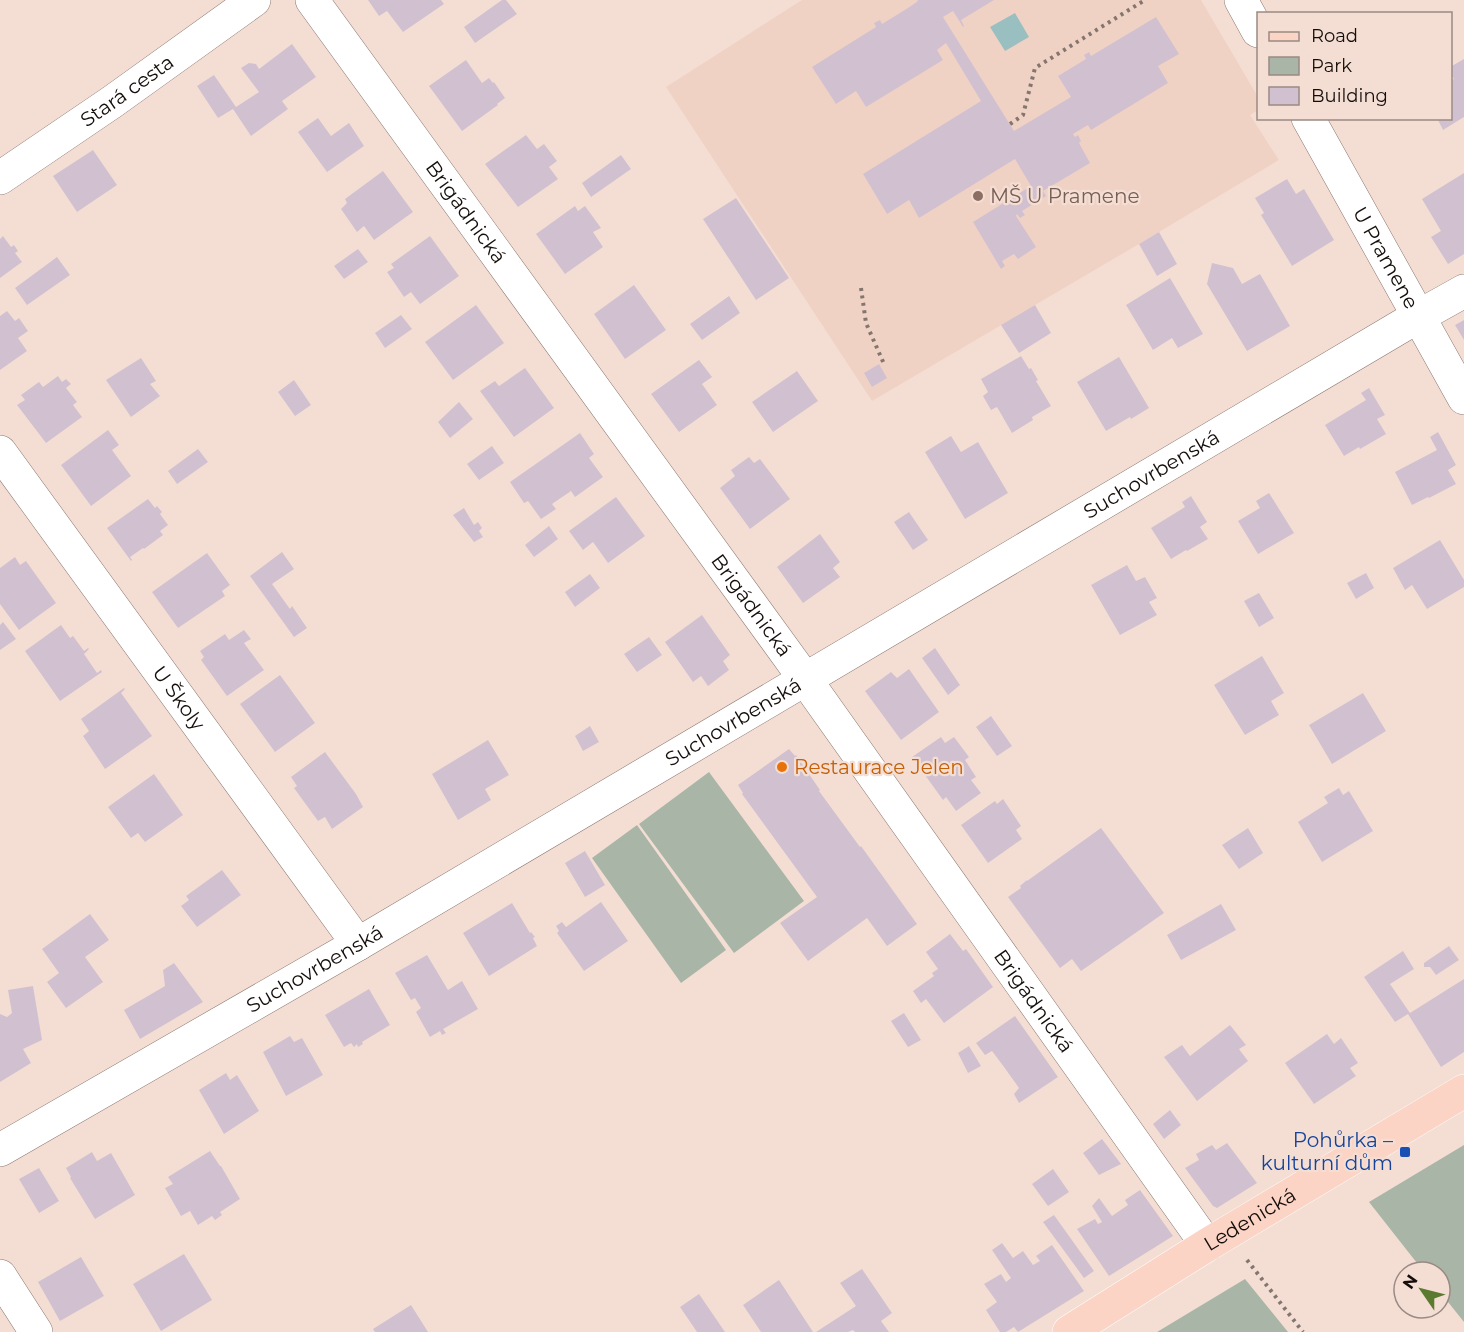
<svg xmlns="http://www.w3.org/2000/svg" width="1464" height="1332" font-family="Montserrat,sans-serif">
	<rect width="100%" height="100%" fill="#f4ded4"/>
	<path fill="#f0d2c5" d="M802,0H1201L1258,97V110L1250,115L1279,160L1139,244L872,401L666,87Z"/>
	<path fill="#a9b6a7" d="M709,772L804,901L734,953L639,824Z
		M637,825L726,950L681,983L592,858Z
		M1464,1145V1322L1440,1292V1272H1424L1369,1202Z
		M1245,1279L1288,1332H1157Z"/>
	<path fill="#9abfc0" d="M1015,13L1029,37L1005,51L990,27Z"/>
	<path fill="#d1c1d0" d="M368,0H441L444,4L403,32L387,11L379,16Z
		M502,0H506L517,14L475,43L464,27Z
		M917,0H994L961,20L964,26L963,27L953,11L943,17L1014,131L1071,97L1058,76L1086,59L1084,55L1089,52L1091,56L1156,17L1179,54L1158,66L1168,83L1091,130L1088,125L1073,134L1075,137L1078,135L1081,141L1079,143L1090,163L1043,191L1046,196L1022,211L1025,215L1020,218L1017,214L1016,216L1036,247L1018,259L1014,254L1002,261L1005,266L1001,269L973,222L1031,186L1015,159L919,218L909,200L887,214L863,174L981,101L946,43L937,50L943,60L866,107L856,91L836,104L812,67L876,27L874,23L880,20L882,24L908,8L918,1Z
		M292,44L316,77L282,101L288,109L251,136L233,109L218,118L197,86L214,75L236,107L259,92L241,68L249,63L256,64L259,69Z
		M1464,59V117L1443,130L1437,118H1450V80L1454,79L1450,73V67Z
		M466,60L482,83L489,78L493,83L494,82L505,98L497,104L498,105L462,131L429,86Z
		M318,118L331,136L349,123L364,146L327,172L298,132Z
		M526,135L537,149L544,144L557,161L549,167L558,179L518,207L485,164Z
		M93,150L117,185L77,212L53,176Z
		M621,155L631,169L591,197L582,183Z
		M383,171L413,212L374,240L364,226L357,232L341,209L347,203L345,199Z
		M1464,173V254L1448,264L1431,237L1441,231L1422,199Z
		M1287,179L1296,194L1304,189L1334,240L1292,266L1261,215L1264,213L1255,198Z
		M736,198L789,278L756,300L703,219Z
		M575,206L578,211L585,206L601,228L593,232L603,247L565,274L536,234Z
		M1159,232L1177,264L1157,276L1139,244Z
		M3,236L11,247L14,245L18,251L15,253L22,262L0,278V239Z
		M430,236L459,276L420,304L411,292L404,297L387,272L394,268L391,264Z
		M358,249L368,262L344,279L334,266Z
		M57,257L70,275L27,305L15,288Z
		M1212,263L1233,268L1242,284L1260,274L1290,326L1247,351L1207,284Z
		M1170,278L1203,334L1178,348L1172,338L1153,350L1126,305Z
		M634,285L666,330L625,359L594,314Z
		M729,296L740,313L702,340L690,324Z
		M476,305L504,343L453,380L425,342Z
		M1035,305L1051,333L1019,353L1001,325Z
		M7,311L15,321L19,318L28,331L18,338L27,351L0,370V316Z
		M401,315L412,329L385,348L375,333Z
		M1464,320V340L1455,325Z
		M1021,356L1029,369L1031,368L1038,380L1036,381L1051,406L1032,417L1033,420L1012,433L997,407L991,410L983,396L988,392L981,379Z
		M1119,357L1149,408L1131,419L1130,417L1106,431L1077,382Z
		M141,358L156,381L150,384L160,396L131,417L106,380Z
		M699,360L712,377L702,384L717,405L679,432L651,394Z
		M879,364L887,378L872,387L864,373Z
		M525,368L554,408L514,437L480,391L495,381L499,386Z
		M797,371L818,401L773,432L752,402Z
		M58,376L62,382L66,379L71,384L66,388L77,402L73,405L82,417L46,443L17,405L25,400L21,395L39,382L43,387Z
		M294,380L311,405L295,416L278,392Z
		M1369,388L1385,415L1377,419L1386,434L1360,449L1359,447L1344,456L1325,425L1366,400L1361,393Z
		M459,402L473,419L450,438L438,422Z
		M108,430L119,445L112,450L131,476L91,506L61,465Z
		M1438,432L1456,465L1448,470L1456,484L1429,498L1428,497L1412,505L1395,472L1437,450L1430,437Z
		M580,433L594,454L589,458L603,477L575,497L571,491L552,504L556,509L541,519L528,501L524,503L510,482Z
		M951,436L961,452L978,442L1008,493L965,519L925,452Z
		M492,446L504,463L479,480L467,464Z
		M198,449L208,462L177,484L168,471Z
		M749,457L754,463L760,459L790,499L750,529L720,488L735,476L731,470Z
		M1269,493L1294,533L1258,554L1238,521L1260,508L1256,501Z
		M1191,496L1207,522L1200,527L1208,539L1187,551L1186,550L1171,559L1151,528L1185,507L1182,502Z
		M616,497L645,536L608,563L593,542L583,550L569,531Z
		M148,499L155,508L157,506L162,512L160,514L168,525L160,531L163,535L144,549L143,548L130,557L132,560L131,561L107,528Z
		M464,508L474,525L478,522L482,528L479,531L483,537L474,542L453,515Z
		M909,512L928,540L913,550L894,522Z
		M549,526L558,539L534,557L525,545Z
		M820,534L840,562L833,568L840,577L803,603L777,567Z
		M1440,540L1464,580V587L1427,609L1412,585L1405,590L1393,568Z
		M282,552L294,569L272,584L290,609L292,606L307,628L294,637L250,576Z
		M207,553L230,585L222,591L225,596L178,628L152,592Z
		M15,557L20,565L26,561L56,603L19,630L0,604V568Z
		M1127,565L1136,581L1145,577L1157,598L1149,602L1157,615L1120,635L1091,585Z
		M1366,573L1374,588L1356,599L1347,583Z
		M590,574L600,588L575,607L565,592Z
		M1259,593L1274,618L1259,627L1244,601Z
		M702,615L730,655L723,661L729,670L708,686L701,676L693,682L665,642Z
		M3,622L16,639L0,650V625Z
		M61,625L70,638L73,636L84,651L88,648L89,649L84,654L97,673L101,670L102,672L60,701L25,651Z
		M244,630L251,639L244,643L264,670L227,696L201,660L204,657L200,651L225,634L229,640Z
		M649,637L662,655L637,672L624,654Z
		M935,648L960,685L948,695L922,658Z
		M1262,656L1284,693L1271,701L1279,715L1245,735L1214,685Z
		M909,669L939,712L901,740L865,691L891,672L897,678Z
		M280,675L315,723L275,752L240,704Z
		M124,688L125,689L121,693L152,736L105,769L83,736L89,731L81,719Z
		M1363,693L1386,731L1332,764L1309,725Z
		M991,716L1012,746L997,756L976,727Z
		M590,726L599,742L583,751L575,736Z
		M941,737L945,743L954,737L969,757L965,760L976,777L971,780L981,793L956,811L946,797L943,800L912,757Z
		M488,740L509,775L485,789L491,800L458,820L432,774Z
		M789,749L795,756L796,755L820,790L819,791L860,847L861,846L917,924L887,946L867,918L808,961L780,923L817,897L742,794L743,793L738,785Z
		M325,752L356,794L363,807L332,829L325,817L318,821L294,788L297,786L291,777Z
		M154,774L183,815L145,842L138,833L131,838L108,807Z
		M1339,788L1343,795L1349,791L1373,831L1322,862L1298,822L1328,803L1324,797Z
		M1003,799L1021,826L1016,830L1022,839L988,863L961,825L995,801L997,804Z
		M1101,828L1164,913L1081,971L1072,959L1060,968L1008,897L1021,888L1020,886L1027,880V881Z
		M1248,828L1263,853L1239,869L1222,845Z
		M585,851L605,885L585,897L565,863Z
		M222,870L241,895L197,927L181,906L189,900L186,896Z
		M601,902L628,941L584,971L557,933L559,931L556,926L562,922L566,927Z
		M512,903L530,933L531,932L535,937L533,938L537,946L489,976L463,933Z
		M1221,904L1236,930L1181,960L1167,935Z
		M90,914L109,940L85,957L103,982L66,1008L47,982L59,973L42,949Z
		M950,934L963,951L966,949L993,987L944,1023L926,999L921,1003L913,991L934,976L932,973L938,969L926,952Z
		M1449,946L1459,960L1436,975L1430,967H1424V963Z
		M1403,951L1414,969L1390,984L1410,1013L1464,979V1052L1441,1067L1408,1014L1395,1022L1364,977Z
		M427,955L448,990L462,981L478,1009L443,1029L446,1033L442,1035L440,1031L430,1037L416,1012L421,1008L415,998L411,1000L395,973Z
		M174,963L203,1002L140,1039L124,1010L165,986L163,970Z
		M33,986L42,1040L23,1049L31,1063L0,1082V1014L7,1017L12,1013L8,990Z
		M369,989L390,1025L362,1042L363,1044L358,1047L357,1044L354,1047L351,1043L344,1047L325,1015Z
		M904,1013L921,1040L908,1047L891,1021Z
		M1015,1016L1058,1077L1019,1103L1014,1094L1019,1088L1004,1067L992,1051L985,1055L976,1043Z
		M1230,1025L1246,1045L1239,1049L1248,1061L1197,1101L1164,1057L1182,1045L1190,1056Z
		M1327,1034L1334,1044L1341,1038L1358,1063L1350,1068L1356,1076L1314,1104L1285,1063Z
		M290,1036L294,1042L302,1038L323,1075L286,1096L263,1052Z
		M969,1046L981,1066L968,1073L958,1053Z
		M226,1073L230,1080L237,1075L259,1111L224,1134L199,1090Z
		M1170,1110L1181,1125L1164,1139L1153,1124Z
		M1102,1139L1121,1164L1099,1175L1083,1153Z
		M1227,1143L1257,1183L1217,1208L1213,1206L1185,1168L1199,1160L1196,1154L1212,1145L1216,1150Z
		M210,1151L220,1166H221L240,1199L220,1212L222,1215L215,1220L212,1216L198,1225L190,1211L181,1216L165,1188L173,1184L168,1177Z
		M92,1152L97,1161L111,1153L135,1195L95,1219L70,1178L71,1177L66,1168Z
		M39,1168L59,1201L39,1213L19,1179Z
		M1053,1169L1069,1192L1048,1206L1032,1184Z
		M1140,1190L1173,1236L1109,1276L1077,1229L1095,1219L1098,1224L1102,1222L1092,1206L1099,1198L1112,1216L1128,1205L1125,1200Z
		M1054,1215L1094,1271L1084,1278L1043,1222Z
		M1002,1243L1013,1258L1023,1251L1033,1265L1040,1261L1036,1256L1052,1245L1084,1291L1018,1332L1014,1327L1006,1332H1000L986,1310L997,1302L984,1284L1001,1274L1006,1282L1011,1278L992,1250Z
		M184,1254L212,1300L161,1331L133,1284Z
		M81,1257L104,1296L60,1321L38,1282Z
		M862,1269L892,1313L881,1321L889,1332H855L853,1330L848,1332H816L856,1306L840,1283Z
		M779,1280L813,1332H761L743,1305Z
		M699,1294L725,1332H697L680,1307Z
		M411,1305L428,1332H375L373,1329Z"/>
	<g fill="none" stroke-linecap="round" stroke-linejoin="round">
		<g stroke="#8c786f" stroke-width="34">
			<g id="minor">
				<path id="s1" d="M312,0L805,679L1207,1245"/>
				<path d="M1241,0L1258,31"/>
				<path id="s2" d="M1308,118L1464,398"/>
				<path id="s3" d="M0,178L112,102L254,0"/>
				<path id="s4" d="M0,452L358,944"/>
				<path id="s5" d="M0,1150L358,944L1405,324L1464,291"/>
				<path d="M0,1276L36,1332"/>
			</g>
		</g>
		<g stroke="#fff" stroke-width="34">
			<g id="major">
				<path id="s6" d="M1069,1332L1207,1245L1464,1091"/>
			</g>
		</g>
		<path stroke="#84766f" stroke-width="4" stroke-dasharray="3 4.5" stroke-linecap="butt" d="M1010,124L1023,115L1035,68L1145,0
			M861,288L866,323L884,364
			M1247,1260L1303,1332"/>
		<use href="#minor" stroke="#fff" stroke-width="33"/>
		<use href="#major" stroke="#fbd4c5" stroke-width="33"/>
	</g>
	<circle fill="#8d6e63" stroke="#f4ded4" stroke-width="2" cx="978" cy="196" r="6"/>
	<circle fill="#e8710a" stroke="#f4ded4" stroke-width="2" cx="782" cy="767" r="6"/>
	<rect fill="#1a4fb4" stroke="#f4ded4" stroke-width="2" x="1399" y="1146" width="12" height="12" rx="3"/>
	<g text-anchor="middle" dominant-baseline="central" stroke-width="4.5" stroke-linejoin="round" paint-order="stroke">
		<g font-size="20" fill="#140d0a" stroke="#f4ded4">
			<text stroke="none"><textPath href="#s3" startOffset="154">Stará cesta</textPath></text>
			<text stroke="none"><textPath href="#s1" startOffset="262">Brigádnická</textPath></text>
			<text stroke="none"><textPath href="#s2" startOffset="160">U Pramene</textPath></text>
			<text stroke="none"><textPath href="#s5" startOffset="1335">Suchovrbenská</textPath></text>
			<text stroke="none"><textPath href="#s1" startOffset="748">Brigádnická</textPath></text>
			<text stroke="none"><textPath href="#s4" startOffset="304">U Školy</textPath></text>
			<text stroke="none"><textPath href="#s5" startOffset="849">Suchovrbenská</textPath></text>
			<text stroke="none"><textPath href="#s5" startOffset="363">Suchovrbenská</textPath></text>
			<text stroke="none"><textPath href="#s1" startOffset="1234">Brigádnická</textPath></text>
			<text stroke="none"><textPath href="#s6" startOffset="213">Ledenická</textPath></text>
		</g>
		<g font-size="20" fill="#785e54" stroke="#f4ded4" text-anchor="start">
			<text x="990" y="196">MŠ U Pramene</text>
		</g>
		<g font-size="20" fill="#c56008" stroke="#f4ded4" text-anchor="start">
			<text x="794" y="767">Restaurace Jelen</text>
		</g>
		<g font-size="20" fill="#164399" stroke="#f4ded4" text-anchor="end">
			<text x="1393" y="1140">Pohůrka –<tspan x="1393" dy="23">kulturní dům</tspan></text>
		</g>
	</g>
	<rect x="1257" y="12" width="195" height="108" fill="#f4ded4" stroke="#9a8a83" stroke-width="1.5"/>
	<rect x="1269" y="32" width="30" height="9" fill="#fbd4c5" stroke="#9a8a83" stroke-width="1.5"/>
	<text x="1311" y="42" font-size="18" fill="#140d0a">Road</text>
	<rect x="1269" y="57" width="30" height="18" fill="#a9b6a7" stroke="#9a8a83" stroke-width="1.5"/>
	<text x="1311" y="72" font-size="18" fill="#140d0a">Park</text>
	<rect x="1269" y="87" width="30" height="18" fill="#d1c1d0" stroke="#9a8a83" stroke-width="1.5"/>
	<text x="1311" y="102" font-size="18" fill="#140d0a">Building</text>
	<g transform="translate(1422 1290) rotate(305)"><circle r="28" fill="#f4ded4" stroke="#9a8a83" stroke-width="1.5"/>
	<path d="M0-4.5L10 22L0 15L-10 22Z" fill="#5a7a30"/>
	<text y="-9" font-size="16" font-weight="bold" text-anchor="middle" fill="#140d0a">N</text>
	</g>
</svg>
